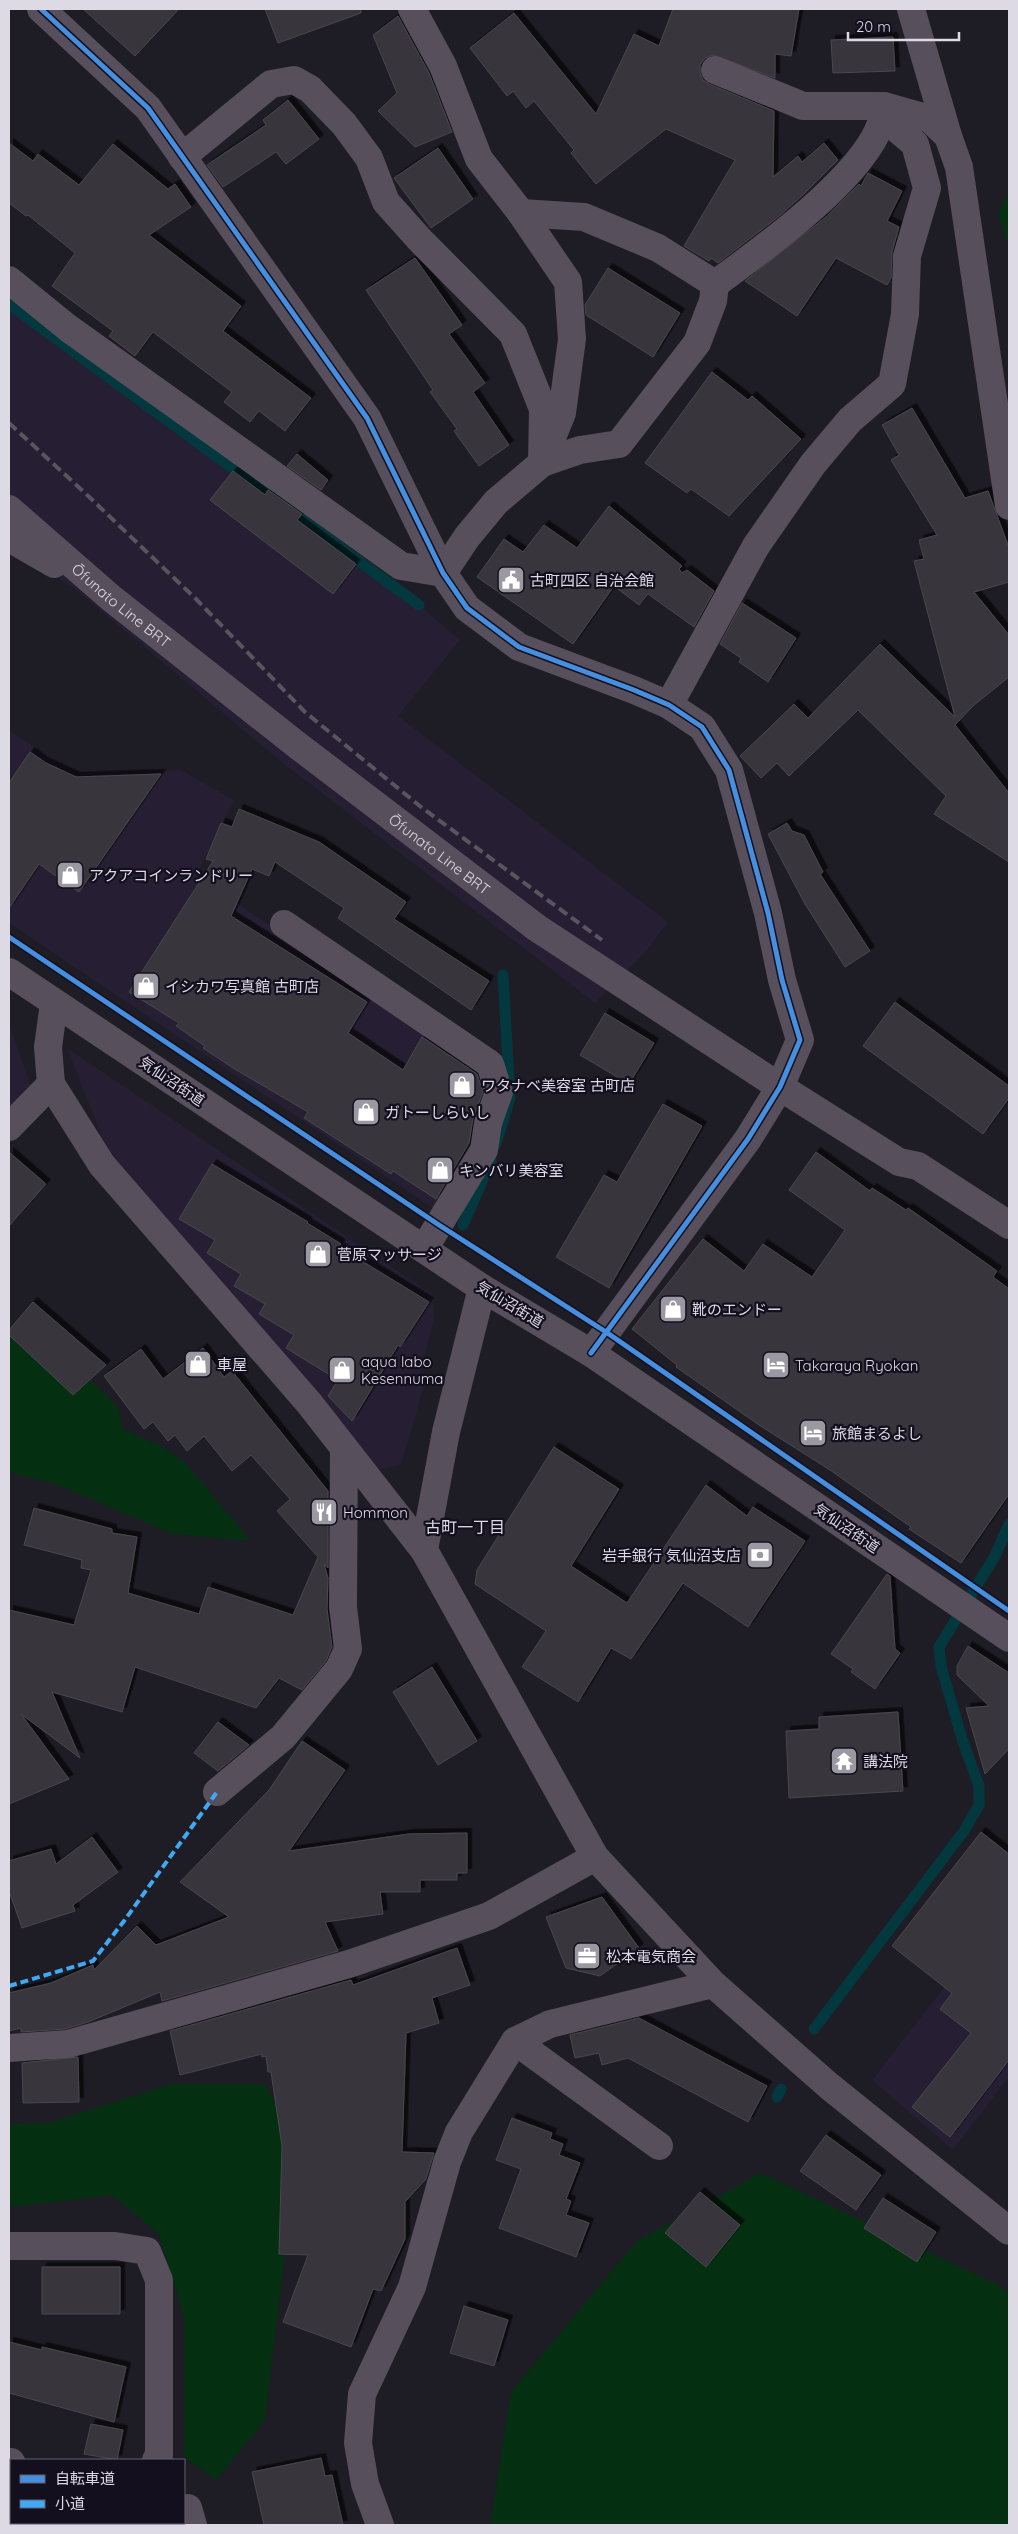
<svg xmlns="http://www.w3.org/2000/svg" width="1018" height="2534" font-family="Quicksand,'Noto Sans JP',sans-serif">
	<defs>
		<filter id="shadow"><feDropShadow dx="4.5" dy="-4.5" stdDeviation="0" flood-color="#0009"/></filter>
	</defs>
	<rect width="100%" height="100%" fill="#1e1c24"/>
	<path fill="#261f33" d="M9,309L197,442L419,605L460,640L398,716L668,922L648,949L595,1003L279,760L75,589L9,548Z
		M9,731L76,773L181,770L234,800L196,876L485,1069L487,1099L476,1145L434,1209L9,923Z
		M9,1024L33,1092L9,1115Z
		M67,1048L433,1295L434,1320L420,1372L423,1389L401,1465L378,1470L111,1160Z
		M1009,1904V2077L953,2150L872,2080Z"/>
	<path fill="#043011" d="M1009,192V248L998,214Z
		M9,1325L38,1329L118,1407L122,1429L161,1446L186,1463L251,1541L173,1534L56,1484L9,1472Z
		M171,2084H265L298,2144L265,2420L216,2480L184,2457V2317L159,2234L112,2195L9,2207V2124L49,2123Z
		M761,2173L996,2284L1009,2293V2525H490L511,2392L637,2241Z"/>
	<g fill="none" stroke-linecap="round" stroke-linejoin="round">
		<path stroke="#03393e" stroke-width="11" d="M9,304L419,605
			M496,1144L510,1098L503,975
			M463,1225L491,1161
			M814,2029L964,1831L979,1805V1786L962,1739L941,1666L939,1647L995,1556L1009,1524
			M777,2097L781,2089"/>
	</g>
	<path fill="#37353c" stroke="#49474e" filter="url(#shadow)" d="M83,9H179L135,56Z
		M265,9H361V13L278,43Z
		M673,9H799L791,56L775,54V78L713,55L705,58L700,65V73L703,80L709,84L774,111L773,177L798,156L802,162L824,143L838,160L805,193L778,217L718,263L711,258L709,261L684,246L735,160L666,129L596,184L571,153L574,150L534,101L526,108L513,91L507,96L470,48L514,13L596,114L634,34L659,46Z
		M398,16L429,73L452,132L415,147L378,111L397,93L373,35Z
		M893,37L895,71L833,73L831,40Z
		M288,100L319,139L286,164L276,152L223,187L207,165L266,125L263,120Z
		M9,143L33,161L38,154L79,185L113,144L168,189L175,184L191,207L149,235L241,306L223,331L311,398L285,431L259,411L250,422L224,402L232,392L153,332L135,356L109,336L113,331L52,286L75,253L28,215L26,216L9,203Z
		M438,148L473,199L431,228L394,178Z
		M868,173L902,191L887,221L899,227L892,252L891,278L887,285L836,258L797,316L745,281L826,217L859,184L861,186Z
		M415,258L462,325L449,334L485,383L473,392L509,445L479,466L454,431L457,429L430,392L433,390L366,290Z
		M608,268L680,313L653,357L586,315L585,305Z
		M712,372L748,400L752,396L801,439L729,516L691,489L687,493L645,463Z
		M912,408L965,498L988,491L1009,548V582L974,592L1009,635V677L974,705L955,725L1009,793V862L934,814L946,796L858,710L789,776L777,763L761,778L740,756L794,704L808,718L880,644L955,717L914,561L924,559L919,540L937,535L891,460L899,455L882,425Z
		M297,454L328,480L321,490L287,466Z
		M233,471L265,495L268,490L302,514L297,520L356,564L333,594L210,500Z
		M609,506L682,566L679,569L682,573L687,570L714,591L694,627L648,594L639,605L614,586L573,644L477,577L504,539L523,552L544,525L577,548Z
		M742,603L796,638L768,682L739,662L741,658L720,644Z
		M30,752L46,763L76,777L161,774L79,892L39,864L9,908V783Z
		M239,809L319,842L406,902L394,919L489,981L471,1010L338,918L344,908L275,862L269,876L252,869L231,916L367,1002L348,1033L403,1070L422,1037L477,1074L483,1092L473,1118L469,1143L436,1199L393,1171L391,1174L304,1118L308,1112L233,1068L203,1048L205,1046L176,1026L179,1023L129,992L213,861L206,859L221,823L232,827Z
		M787,823L792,831L804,835L823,872L820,874L870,951L845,967L805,904L768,834Z
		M895,1002L1009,1086V1098L983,1134L863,1046Z
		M605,1013L654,1043L629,1084L580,1055Z
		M663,1104L702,1126L609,1288L556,1257L604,1175L617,1182Z
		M9,1152L46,1184L9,1226Z
		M816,1152L870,1191L872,1188L906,1210L908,1208L997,1271L993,1277L1009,1289V1494L961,1563L909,1529L911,1527L830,1470L759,1425L676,1367L677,1365L632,1329L703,1239L744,1271L763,1244L812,1277L845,1230L789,1190Z
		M212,1164L308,1222L307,1223L341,1244L339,1247L429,1302L400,1347L398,1345L352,1421L328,1396L338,1380L286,1348L294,1335L259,1314L265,1304L234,1286L241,1274L207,1253L215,1240L179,1219Z
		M33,1302L106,1365L73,1395L9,1335V1330Z
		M203,1348L224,1377L232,1371L328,1491V1568L324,1564L328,1578L327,1609L332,1647L326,1661L302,1690L279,1678L256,1708L135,1667L122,1712L52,1692L80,1758L21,1714L69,1779L9,1804V1610L74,1625L91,1570L81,1568L82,1560L24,1545L34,1508L112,1529V1533L137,1537L128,1593L199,1614L208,1587L293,1615L318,1557L277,1511L290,1499L251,1455L232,1471L204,1436L187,1451L175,1435L168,1441L153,1422L144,1429L104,1376L141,1349L163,1379Z
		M554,1447L619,1489L571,1566L627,1603L706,1485L747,1516L753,1507L805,1541L748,1627L683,1583L631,1659L611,1648L578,1702L522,1667L546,1631L475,1584L477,1570Z
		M887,1574L890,1576L895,1649L900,1653L875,1689L851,1672L853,1669L831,1654Z
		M968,1646L1009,1673V1749L985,1774L966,1708L989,1706L957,1675V1666Z
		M432,1667L477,1741L438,1765L393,1692Z
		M898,1712L903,1791L789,1798L786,1731L819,1729V1717Z
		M218,1722L249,1745L218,1771L194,1753Z
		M302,1741L345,1770L289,1851L409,1834L467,1833V1873H457V1880H420V1892H380L383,1914L325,1922L338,1951L162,2001L160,1992L88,2022L65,2029L21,2032V2028L9,2031V1993L51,1983L93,1965L94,1970L137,1926L156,1945L229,1917L180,1882L269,1790Z
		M981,1832L1009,1854V2060L950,2137L912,2107L971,2033L940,2009L952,1993L892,1946Z
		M92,1837L118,1872L73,1905L75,1911L22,1928L9,1891V1861L51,1849L56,1864Z
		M602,1897L639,1948L600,1976L566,1968L546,1917Z
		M457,1948L470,1985L432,1998L439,2023L406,2033L402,2152L434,2153L426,2179L405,2202V2239L381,2291L373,2289L351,2347L283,2322L308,2255L279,2254L282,2146L271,2072H268L266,2056L262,2057V2054L180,2075L170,2031L351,1980L353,1985Z
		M639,2018L767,2086L748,2122L628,2058L602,2065L599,2053L575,2058L570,2035Z
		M78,2057L79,2102L23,2103L22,2063Z
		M512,2118L552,2133L550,2139L563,2144L559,2155L580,2163L566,2199L571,2201L566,2215L589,2223L576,2257L499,2228L521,2169L496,2160Z
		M826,2135L881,2175L856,2210L800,2171Z
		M700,2192L740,2225L706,2267L665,2233Z
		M883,2198L936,2232L917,2262L864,2228Z
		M42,2267H120V2314H42Z
		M464,2306L508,2320L494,2366L450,2353Z
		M9,2342L42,2350V2347L126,2367L114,2422L9,2393Z
		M91,2424L123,2430L117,2460L84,2454Z
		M321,2458L325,2476L332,2475L343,2525H264L252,2472Z"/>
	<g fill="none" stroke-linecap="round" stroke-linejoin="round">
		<g stroke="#574f5c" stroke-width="28">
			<path d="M41,9L148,108L367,418L443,573L467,608L519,647L634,690L669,705L702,727L729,770L768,913L782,980L800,1040L780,1087L748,1139L591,1353"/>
			<path d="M412,9L443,66L479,159L521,213L568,282L572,339L562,413L549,445"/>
			<path d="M911,9L948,136"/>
			<path d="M715,70L803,106H884L930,119L948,136L959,167L1009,506"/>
			<path d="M521,213L584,217L658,248L715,284L713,301L697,343L619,444L580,450L542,463"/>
			<path d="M9,280L68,328L401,566L443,573L467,537L496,502L542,463L543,409L513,334L420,240L386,202L369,158L344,124L310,89L294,80L271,84L182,157"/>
			<path d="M715,284C759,252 884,164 884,106"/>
			<path id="s1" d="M9,509L111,598L297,745L537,928L780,1087L899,1162L918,1166L1009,1225"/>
			<path d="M9,538L54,564"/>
			<path d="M669,705L756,546L813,464L850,420L892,384L905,314L907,256L927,188L915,144L884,118"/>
			<path d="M284,924L490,1064L499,1092L488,1123L484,1150L424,1249"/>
			<path d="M9,972L482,1288L591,1353L1009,1638"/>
			<path d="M54,1003L48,1047L51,1084L102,1165L309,1403L424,1550"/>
			<path d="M9,1127L51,1084"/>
			<path d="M482,1288L446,1432L424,1550L595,1857L713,1984L829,2086L1009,2231"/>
			<path d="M217,1792L283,1737L339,1669L348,1649L343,1607L344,1448"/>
			<path d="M515,2041L659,2146"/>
			<path d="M9,2048L68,2044L349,1964L489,1916L595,1857"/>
			<path d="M9,2246H115L147,2251L159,2280V2456L156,2460"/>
			<path d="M9,2462H11"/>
			<path d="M188,2508L193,2525"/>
			<path d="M380,2525L365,2484L358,2443L362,2394L412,2287L447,2162L459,2132L515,2041L550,2024L713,1984"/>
		</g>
		<path stroke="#5a545f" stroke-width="4" stroke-dasharray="10 5" stroke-linecap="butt" d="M9,423L85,493L196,599L305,712L421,807L602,940"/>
		<path stroke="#3fa9f5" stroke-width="4" stroke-dasharray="8 4" stroke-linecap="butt" d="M9,1986L93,1961L124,1921L217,1792"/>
		<g stroke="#140f1e" stroke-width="8">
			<path id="cycleway" d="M41,9L148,108L367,418L443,573L467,608L519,647L634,690L669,705L702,727L729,770L768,913L782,980L800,1040L780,1087L748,1139L591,1353
				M9,937L439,1225L606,1332L1009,1611"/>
		</g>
		<use href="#cycleway" stroke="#468fdf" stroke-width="5"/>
	</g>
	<defs>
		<g id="civic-square" transform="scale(1.4375)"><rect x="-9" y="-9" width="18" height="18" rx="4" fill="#9a98a1" stroke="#140f1e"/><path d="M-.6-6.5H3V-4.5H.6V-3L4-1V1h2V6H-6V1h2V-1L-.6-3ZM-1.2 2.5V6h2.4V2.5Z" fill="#fff"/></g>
		<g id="shop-square" transform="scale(1.4375)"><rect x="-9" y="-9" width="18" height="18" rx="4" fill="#9a98a1" stroke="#140f1e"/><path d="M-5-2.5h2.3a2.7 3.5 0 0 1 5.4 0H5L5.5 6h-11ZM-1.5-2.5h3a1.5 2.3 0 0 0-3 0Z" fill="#fff"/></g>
		<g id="hotel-square" transform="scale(1.4375)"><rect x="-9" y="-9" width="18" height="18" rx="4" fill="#9a98a1" stroke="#140f1e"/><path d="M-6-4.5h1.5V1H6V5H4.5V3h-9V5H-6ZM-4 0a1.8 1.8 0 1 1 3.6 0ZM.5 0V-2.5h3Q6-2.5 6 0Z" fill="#fff"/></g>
		<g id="restaurant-square" transform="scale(1.4375)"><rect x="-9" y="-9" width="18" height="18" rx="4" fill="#9a98a1" stroke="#140f1e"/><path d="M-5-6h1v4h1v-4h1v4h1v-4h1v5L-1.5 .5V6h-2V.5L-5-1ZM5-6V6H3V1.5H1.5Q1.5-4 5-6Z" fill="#fff"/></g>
		<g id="bank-square" transform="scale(1.4375)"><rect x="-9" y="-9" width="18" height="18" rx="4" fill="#9a98a1" stroke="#140f1e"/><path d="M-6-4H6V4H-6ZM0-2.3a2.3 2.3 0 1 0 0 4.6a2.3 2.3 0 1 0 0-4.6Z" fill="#fff"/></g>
		<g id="temple-square" transform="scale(1.4375)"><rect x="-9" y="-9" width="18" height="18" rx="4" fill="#9a98a1" stroke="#140f1e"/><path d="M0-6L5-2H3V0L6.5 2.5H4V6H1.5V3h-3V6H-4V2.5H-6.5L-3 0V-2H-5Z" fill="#fff"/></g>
		<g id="office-square" transform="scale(1.4375)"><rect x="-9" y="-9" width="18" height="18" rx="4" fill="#9a98a1" stroke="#140f1e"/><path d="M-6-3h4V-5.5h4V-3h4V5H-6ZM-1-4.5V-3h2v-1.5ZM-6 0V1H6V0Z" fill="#fff"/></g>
	</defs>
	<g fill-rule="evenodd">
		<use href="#civic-square" x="511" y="580"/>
		<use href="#shop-square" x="70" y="875"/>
		<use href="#shop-square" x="146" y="986"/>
		<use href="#shop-square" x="462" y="1085"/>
		<use href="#shop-square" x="366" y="1112"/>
		<use href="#shop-square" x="440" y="1170"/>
		<use href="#shop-square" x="318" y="1254"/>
		<use href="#shop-square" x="673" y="1309"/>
		<use href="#shop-square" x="198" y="1364"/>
		<use href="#hotel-square" x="776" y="1365"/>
		<use href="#shop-square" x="342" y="1370"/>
		<use href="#hotel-square" x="813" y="1433"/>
		<use href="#restaurant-square" x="324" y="1512"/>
		<use href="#bank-square" x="760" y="1555"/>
		<use href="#temple-square" x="844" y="1761"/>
		<use href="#office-square" x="587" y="1956"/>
	</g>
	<g text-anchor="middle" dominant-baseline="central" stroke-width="4.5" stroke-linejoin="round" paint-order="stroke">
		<g font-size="15" fill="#dddae5" stroke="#140f1e" text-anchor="start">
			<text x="530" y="580">古町四区 自治会館</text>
			<text x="89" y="875">アクアコインランドリー</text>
			<text x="165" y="986">イシカワ写真館 古町店</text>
			<text x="481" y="1085">ワタナベ美容室 古町店</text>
			<text x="385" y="1112">ガトーしらいし</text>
			<text x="459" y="1170">キンバリ美容室</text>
			<text x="337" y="1254">菅原マッサージ</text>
			<text x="692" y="1309">靴のエンドー</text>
			<text x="361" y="1361">aqua labo<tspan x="361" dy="17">Kesennuma</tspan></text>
			<text x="217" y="1364">車屋</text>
			<text x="795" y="1365">Takaraya Ryokan</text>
			<text x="832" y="1433">旅館まるよし</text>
			<text x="343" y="1512">Hommon</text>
			<text x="741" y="1555" text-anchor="end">岩手銀行 気仙沼支店</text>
			<text x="863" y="1761">講法院</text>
			<text x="606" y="1956">松本電気商会</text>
		</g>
		<g font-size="15" fill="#dddae5" stroke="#140f1e">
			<text stroke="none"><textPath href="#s1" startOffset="148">Ōfunato Line BRT</textPath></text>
			<text stroke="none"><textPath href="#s1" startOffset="552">Ōfunato Line BRT</textPath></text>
			<text transform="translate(172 1081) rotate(34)">気仙沼街道</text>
			<text transform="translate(510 1304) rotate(31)">気仙沼街道</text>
			<text transform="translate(847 1528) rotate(34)">気仙沼街道</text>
		</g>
		<g font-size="16" fill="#dddae5" stroke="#140f1e">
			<text x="465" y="1527">古町一丁目</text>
		</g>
	</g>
	<rect width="1018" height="2534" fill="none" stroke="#dddae5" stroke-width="20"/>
	<rect x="10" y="2459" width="175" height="65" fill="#140f1e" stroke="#64606e"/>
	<rect x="20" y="2475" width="25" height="8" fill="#468fdf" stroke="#64606e"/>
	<text x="55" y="2484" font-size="15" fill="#dddae5">自転車道</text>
	<rect x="20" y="2500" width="25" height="8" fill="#3fa9f5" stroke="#64606e"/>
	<text x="55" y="2509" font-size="15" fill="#dddae5">小道</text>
	<path d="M848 32v8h111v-8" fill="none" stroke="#dddae5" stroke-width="2.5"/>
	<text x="856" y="32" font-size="15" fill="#dddae5" stroke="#140f1e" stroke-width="4" paint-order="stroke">20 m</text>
</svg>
